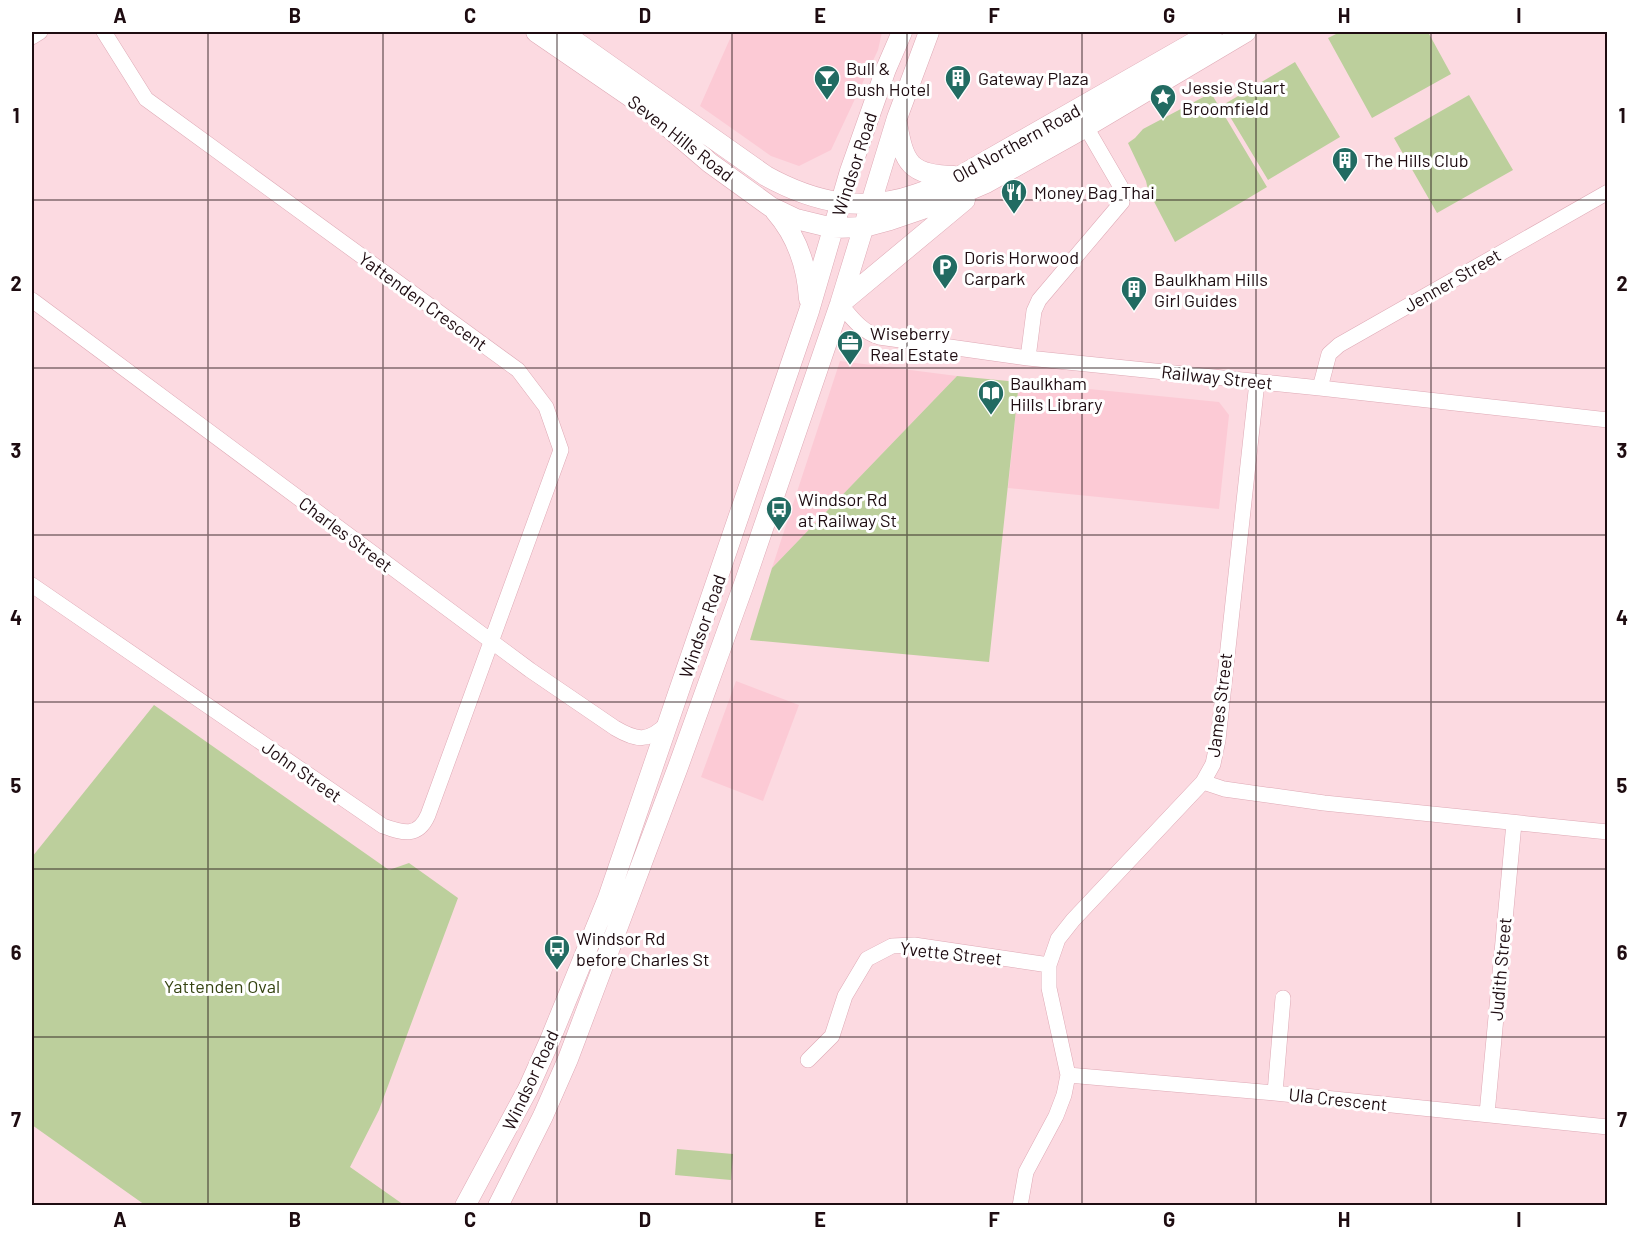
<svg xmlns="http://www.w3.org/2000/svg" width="1639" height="1237" font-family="Barlow,sans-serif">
	<rect width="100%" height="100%" fill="#fcdae1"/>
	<path fill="#fccad5" d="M733,32H882L878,50L831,150L799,166L771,156L700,106Z
		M840,361L957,376L772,568Z
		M1019,382L1219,402L1229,415L1219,509L1008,488Z
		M736,681L799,705L763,801L701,777Z"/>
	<path fill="#bccf9c" d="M1340,32H1428L1451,74L1372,118L1328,38Z
		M1295,62L1340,137L1268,180L1223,105Z
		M1211,93L1267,187L1175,242L1148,190L1146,181L1128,143L1135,138L1143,129Z
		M1469,95L1513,170L1437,213L1394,138Z
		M957,376L1019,382L989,662L750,640L772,568Z
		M154,705L389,870L409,863L458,898L379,1110L350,1167L404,1205H145L32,1125V857Z
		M677,1149L733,1154L731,1180L675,1175Z"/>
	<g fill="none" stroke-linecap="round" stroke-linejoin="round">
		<g stroke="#dea9b5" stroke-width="16">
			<path id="minor" d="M32,37L40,32
				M32,300L530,670L615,728C637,741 648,742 667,724
				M840,304C852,318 861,331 879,337L1028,358L1320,388L1608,420
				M1028,358L1034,311L1039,300L1122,202V189L1086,127
				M1320,388L1329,354L1339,345L1608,192
				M32,585L383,826C403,833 418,838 428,815L561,450L546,407L518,370L146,99L104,32
				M1203,782L1224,789L1324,803L1608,832
				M808,1060L832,1036L845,996L867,959L892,946L914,945L1049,965
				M1068,1075L1275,1093L1608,1127
				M1275,1093L1283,998
				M1487,1114L1514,823
				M1020,1206L1026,1172L1056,1116L1064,1095L1068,1075L1049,988V965L1058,939L1073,920L1203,782L1213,764L1218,740L1257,382"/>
		</g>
		<g stroke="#dea9b5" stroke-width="21">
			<path id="major" d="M536,32L641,104L710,163L771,207L796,219L833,228L864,227L890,220L937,204L986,183L1086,127L1246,32
				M562,32L766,176C815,203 863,213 917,194C932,189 946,182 960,176L1212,32
				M897,123C904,164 910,175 954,176
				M775,211C797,236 807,266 809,299
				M840,304L965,200
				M465,1206L528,1089L550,1040L608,898L809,311L850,171L886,69L902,32
				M498,1206L543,1116L568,1059L678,767L744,584L840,304L897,118L929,32"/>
		</g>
		<use href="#minor" stroke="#fff" stroke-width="15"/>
		<use href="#major" stroke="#fff" stroke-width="20"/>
	</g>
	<path fill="none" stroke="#1e0c11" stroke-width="1.5" stroke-opacity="0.55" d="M208,32V1206M383,32V1206M557,32V1206M732,32V1206M907,32V1206M1082,32V1206M1256,32V1206M1431,32V1206M32,200H1608M32,368H1608M32,535H1608M32,702H1608M32,869H1608M32,1037H1608"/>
	<defs>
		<g id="bar-pin" transform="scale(1.35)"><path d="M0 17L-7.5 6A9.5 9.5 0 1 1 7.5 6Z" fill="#226b62" stroke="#fff"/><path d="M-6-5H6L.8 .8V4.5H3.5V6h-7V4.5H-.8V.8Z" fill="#fff"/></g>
		<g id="building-pin" transform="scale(1.35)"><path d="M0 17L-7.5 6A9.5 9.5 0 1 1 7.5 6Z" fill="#226b62" stroke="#fff"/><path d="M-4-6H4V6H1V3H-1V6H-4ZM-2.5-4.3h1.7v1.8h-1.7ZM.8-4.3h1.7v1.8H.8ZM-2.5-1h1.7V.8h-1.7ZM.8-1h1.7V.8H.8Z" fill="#fff"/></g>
		<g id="sight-pin" transform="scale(1.35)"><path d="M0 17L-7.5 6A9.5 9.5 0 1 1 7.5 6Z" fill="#226b62" stroke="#fff"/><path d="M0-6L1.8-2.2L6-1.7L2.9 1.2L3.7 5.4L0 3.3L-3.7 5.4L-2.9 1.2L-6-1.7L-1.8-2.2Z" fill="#fff"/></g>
		<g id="restaurant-pin" transform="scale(1.35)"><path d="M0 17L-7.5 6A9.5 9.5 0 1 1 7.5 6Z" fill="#226b62" stroke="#fff"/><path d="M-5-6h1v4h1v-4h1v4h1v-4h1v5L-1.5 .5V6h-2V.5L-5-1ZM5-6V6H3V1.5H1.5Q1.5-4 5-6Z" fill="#fff"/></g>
		<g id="parking-pin" transform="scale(1.35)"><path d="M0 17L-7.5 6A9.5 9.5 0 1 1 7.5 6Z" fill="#226b62" stroke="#fff"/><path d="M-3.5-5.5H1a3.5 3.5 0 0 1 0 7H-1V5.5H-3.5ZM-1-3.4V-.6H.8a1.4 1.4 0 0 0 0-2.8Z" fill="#fff"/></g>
		<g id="office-pin" transform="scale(1.35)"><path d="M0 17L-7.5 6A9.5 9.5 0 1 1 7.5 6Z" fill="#226b62" stroke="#fff"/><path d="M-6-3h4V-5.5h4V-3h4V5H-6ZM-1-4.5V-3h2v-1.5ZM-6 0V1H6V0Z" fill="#fff"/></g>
		<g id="library-pin" transform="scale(1.35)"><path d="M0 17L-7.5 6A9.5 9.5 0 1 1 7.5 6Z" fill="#226b62" stroke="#fff"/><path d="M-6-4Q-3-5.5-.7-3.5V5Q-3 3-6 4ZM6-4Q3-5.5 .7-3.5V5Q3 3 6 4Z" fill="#fff"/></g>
		<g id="bus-pin" transform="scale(1.35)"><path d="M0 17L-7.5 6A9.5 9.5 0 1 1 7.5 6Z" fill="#226b62" stroke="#fff"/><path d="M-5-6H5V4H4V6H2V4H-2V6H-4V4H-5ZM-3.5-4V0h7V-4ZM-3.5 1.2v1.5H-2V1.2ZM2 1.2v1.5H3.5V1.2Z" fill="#fff"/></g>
	</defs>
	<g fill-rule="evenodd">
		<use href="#bar-pin" x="827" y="78"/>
		<use href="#building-pin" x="958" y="78"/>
		<use href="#sight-pin" x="1163" y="97"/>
		<use href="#building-pin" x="1345" y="160"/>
		<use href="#restaurant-pin" x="1014" y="192"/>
		<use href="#parking-pin" x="945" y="267"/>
		<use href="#building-pin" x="1134" y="289"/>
		<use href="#office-pin" x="850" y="343"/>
		<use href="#library-pin" x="991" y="393"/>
		<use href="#bus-pin" x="779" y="509"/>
		<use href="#bus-pin" x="557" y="948"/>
	</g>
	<g text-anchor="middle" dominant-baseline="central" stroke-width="6" stroke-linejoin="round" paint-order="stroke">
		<g font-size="18" fill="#1e0c11" stroke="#fff" text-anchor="start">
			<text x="846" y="68">Bull &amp;<tspan x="846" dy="21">Bush Hotel</tspan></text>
			<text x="978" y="78">Gateway Plaza</text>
			<text x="1182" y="87">Jessie Stuart<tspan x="1182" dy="21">Broomfield</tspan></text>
			<text x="1364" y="160">The Hills Club</text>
			<text x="1034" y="192">Money Bag Thai</text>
			<text x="964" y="257">Doris Horwood<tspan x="964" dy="21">Carpark</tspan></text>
			<text x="1154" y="279">Baulkham Hills<tspan x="1154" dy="21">Girl Guides</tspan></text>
			<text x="870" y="333">Wiseberry<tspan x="870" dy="21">Real Estate</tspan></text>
			<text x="1010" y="383">Baulkham<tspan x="1010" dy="21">Hills Library</tspan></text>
			<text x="798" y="499">Windsor Rd<tspan x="798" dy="21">at Railway St</tspan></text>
			<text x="576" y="938">Windsor Rd<tspan x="576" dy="21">before Charles St</tspan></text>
		</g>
		<g font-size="18" fill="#1e0c11" stroke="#fff">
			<text transform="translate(681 138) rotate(38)">Seven Hills Road</text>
			<text transform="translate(1016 143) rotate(-29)">Old Northern Road</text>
			<text transform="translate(854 164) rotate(-72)">Windsor Road</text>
			<text transform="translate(1452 280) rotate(-30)">Jenner Street</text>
			<text transform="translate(423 301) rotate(36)">Yattenden Crescent</text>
			<text transform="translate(1217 377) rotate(6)">Railway Street</text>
			<text transform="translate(346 534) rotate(37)">Charles Street</text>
			<text transform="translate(702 626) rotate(-71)">Windsor Road</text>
			<text transform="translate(1219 705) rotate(-83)">James Street</text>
			<text transform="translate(302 771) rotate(35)">John Street</text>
			<text transform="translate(951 953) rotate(6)">Yvette Street</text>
			<text transform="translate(1500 969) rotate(-85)">Judith Street</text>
			<text transform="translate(530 1080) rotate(-65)">Windsor Road</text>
			<text transform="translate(1338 1099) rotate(6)">Ula Crescent</text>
		</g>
		<g font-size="18" fill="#344311" stroke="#fff">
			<text x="222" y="986">Yattenden Oval</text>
		</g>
	</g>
	<rect width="1639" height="1237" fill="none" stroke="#ffffff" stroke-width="66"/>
	<rect x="33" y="33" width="1573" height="1171" fill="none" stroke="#1e0c11" stroke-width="2"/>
	<g font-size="20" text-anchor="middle" font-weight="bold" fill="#1e0c11">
		<text x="120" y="23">A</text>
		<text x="295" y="23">B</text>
		<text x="470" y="23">C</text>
		<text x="645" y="23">D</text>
		<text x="820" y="23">E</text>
		<text x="994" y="23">F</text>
		<text x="1169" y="23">G</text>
		<text x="1344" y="23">H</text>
		<text x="1519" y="23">I</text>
		<text x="16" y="123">1</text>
		<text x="1622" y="123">1</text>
		<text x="16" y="291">2</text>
		<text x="1622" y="291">2</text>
		<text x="16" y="458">3</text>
		<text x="1622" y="458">3</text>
		<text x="16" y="625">4</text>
		<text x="1622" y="625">4</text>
		<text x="16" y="793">5</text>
		<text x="1622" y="793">5</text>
		<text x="16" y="960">6</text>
		<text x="1622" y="960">6</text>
		<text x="16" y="1127">7</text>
		<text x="1622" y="1127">7</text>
		<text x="120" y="1227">A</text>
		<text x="295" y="1227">B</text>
		<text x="470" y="1227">C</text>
		<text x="645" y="1227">D</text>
		<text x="820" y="1227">E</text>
		<text x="994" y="1227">F</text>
		<text x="1169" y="1227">G</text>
		<text x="1344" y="1227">H</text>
		<text x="1519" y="1227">I</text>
	</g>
</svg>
